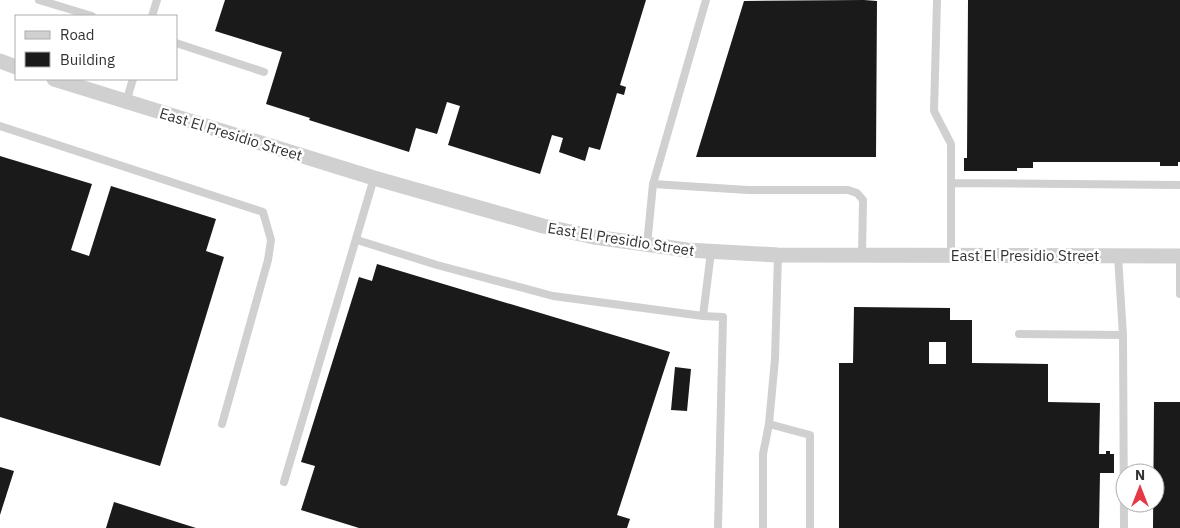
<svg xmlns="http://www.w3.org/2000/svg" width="1180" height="528" font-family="'IBM Plex Sans',sans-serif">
	<rect width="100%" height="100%" fill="#fff"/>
	<path fill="#1a1a1a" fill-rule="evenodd" d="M225,0H646L620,85L626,87L624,95L617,93L600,150L589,147L585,161L559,152L563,138L552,135L540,174L448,145L460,106L447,102L437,134L416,128L409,152L309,120L310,118L266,104L282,52L215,31Z
		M864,0L877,1L876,157H696L744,1Z
		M968,0H1180V162H1178V166H1160V162H1033V168H1017V171H964V158H967Z
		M0,156L92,184L71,250L89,256L111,186L216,219L206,251L224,257L160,466L0,417Z
		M377,264L670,352L617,515L630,519L627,528H359L301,510L315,466L301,462L359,277L372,281Z
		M854,307L950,308V320H972V363L1048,364V402L1100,403L1099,454H1106V451H1110V454H1114V473H1100L1099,528H839V363H853ZM929,342H946V364H929Z
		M675,367L691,369L687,411L671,410Z
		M1154,402H1180V528H1153Z
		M0,467L14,471L0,515Z
		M114,502L196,528H106Z"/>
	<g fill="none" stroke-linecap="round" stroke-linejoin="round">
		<path stroke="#d0d0d0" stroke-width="8" d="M39,0L92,16
			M937,0L934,111L951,144V255
			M152,16L157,0
			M176,43L264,72
			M126,102L133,79
			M0,126L263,212L271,240L268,260L222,424
			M951,183L1180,185
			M653,184L748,190H848L857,193L863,200L862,255
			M357,240L437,265L553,296L703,316L711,252
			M647,245L653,184L706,0
			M1180,256V294
			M703,316L723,317L718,528
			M1019,334L1123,335L1118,256
			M1123,335L1124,528
			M769,424L810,435V528
			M284,482L374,178
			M763,528V454L769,424L775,359L778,255"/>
		<path stroke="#d0d0d0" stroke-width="15" d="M0,61L16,67
			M54,79L374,178L543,226L594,237L687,250L778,255L1180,256"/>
	</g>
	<g text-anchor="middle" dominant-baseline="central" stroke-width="5" stroke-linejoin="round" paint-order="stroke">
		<g font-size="15" fill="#333" stroke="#fff">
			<text transform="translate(231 134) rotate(17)">East El Presidio Street</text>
			<text transform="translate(621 239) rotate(9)">East El Presidio Street</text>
			<text x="1025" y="255">East El Presidio Street</text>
		</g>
	</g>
	<rect x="15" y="15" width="162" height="65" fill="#ffffff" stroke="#adadad"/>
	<rect x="25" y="31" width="25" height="8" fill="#d0d0d0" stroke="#adadad"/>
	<text x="60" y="40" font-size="15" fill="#333333">Road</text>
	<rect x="25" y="52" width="25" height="15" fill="#1a1a1a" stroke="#adadad"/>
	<text x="60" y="65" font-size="15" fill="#333333">Building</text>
	<g transform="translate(1140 488)"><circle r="24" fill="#ffffff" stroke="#adadad"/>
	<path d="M0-4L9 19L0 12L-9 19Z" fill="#e63946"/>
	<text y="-8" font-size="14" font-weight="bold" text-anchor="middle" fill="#333333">N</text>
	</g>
</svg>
